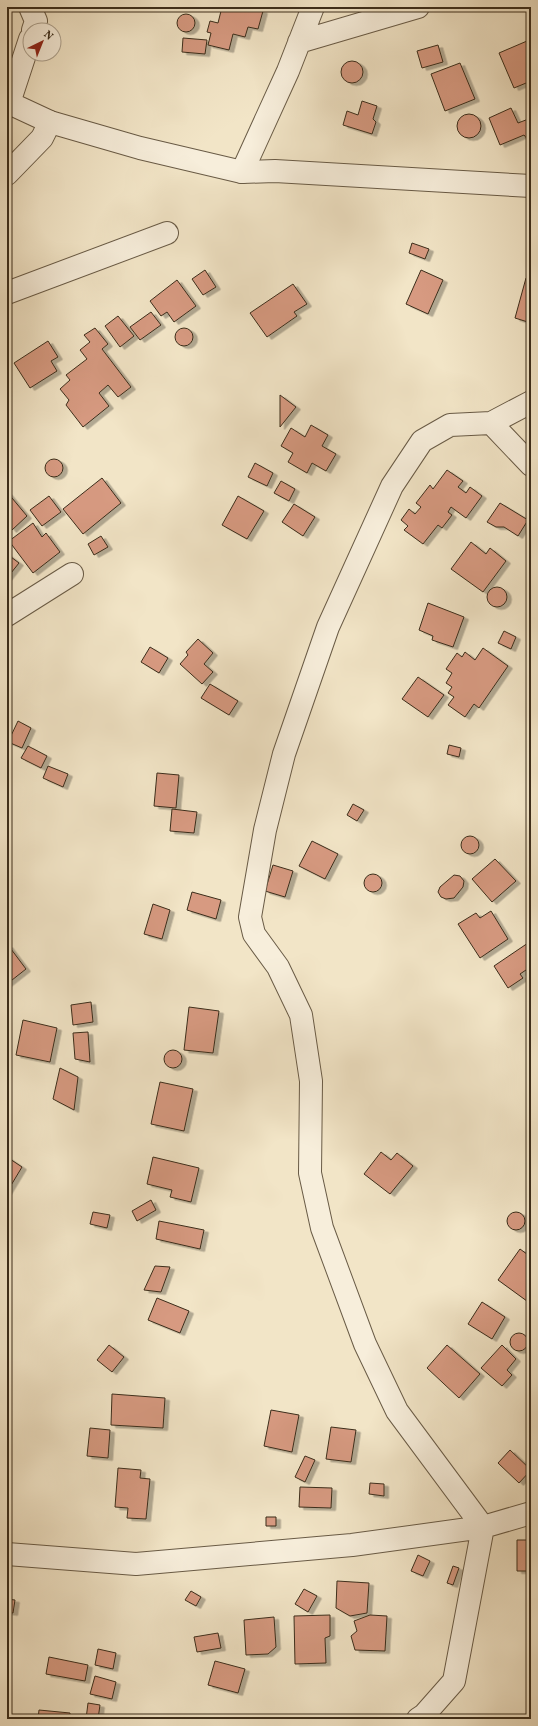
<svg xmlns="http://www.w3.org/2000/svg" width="538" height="1726" font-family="Vollkorn,serif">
	<defs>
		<filter id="shadow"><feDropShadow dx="4.5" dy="2.5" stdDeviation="0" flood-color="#0004"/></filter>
	</defs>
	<rect width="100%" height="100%" fill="#f2e5c7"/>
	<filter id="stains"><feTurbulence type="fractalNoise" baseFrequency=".005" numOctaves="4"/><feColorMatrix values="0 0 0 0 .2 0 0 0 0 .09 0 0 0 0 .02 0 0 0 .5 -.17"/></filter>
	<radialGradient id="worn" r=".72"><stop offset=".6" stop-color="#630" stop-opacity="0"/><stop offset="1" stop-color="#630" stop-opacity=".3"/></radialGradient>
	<path fill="#d79a81" stroke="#3b2d1b" filter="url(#shadow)" d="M222,7H247L263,11L258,29L248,27L245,37L233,34L229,50L208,45L211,33L207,32L210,21L218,23Z
		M177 23a9 9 0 1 1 18 0a9 9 0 1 1-18 0Z
		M183,38L207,40L205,54L182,52Z
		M527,41L531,50V81L514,88L499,53Z
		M438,45L443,62L422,68L417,51Z
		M341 72a11 11 0 1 1 22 0a11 11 0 1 1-22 0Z
		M460,63L475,99L445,111L431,74Z
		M362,101L377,106L373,119L376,122L372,134L343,125L347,111L358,115Z
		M511,108L518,123L531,118V139L528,140L524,135L500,145L489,118Z
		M457 126a12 12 0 1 1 24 0a12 12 0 1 1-24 0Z
		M412,243L429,249L425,259L409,253Z
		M205,270L216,287L203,295L192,279Z
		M421,270L443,280L428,314L406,304Z
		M526,278L531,279V323L515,318Z
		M177,280L196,306L174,322L167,312L161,316L150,301Z
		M293,284L307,304L294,312L297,316L267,337L250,313Z
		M151,312L161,325L140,340L130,327Z
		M118,316L134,336L120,347L105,326Z
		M175 337a9 9 0 1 1 18 0a9 9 0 1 1-18 0Z
		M95,328L108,344L102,349L131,387L118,397L108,385L99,393L109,406L83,427L66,405L69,400L60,389L70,380L66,375L87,359L80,350L90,342L84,335Z
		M48,341L58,357L51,361L57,371L30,388L14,363Z
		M280,395L296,407L280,427Z
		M311,425L328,435L322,446L336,454L326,471L312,463L307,473L288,462L293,453L281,446L291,428L305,437Z
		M45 468a9 9 0 1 1 18 0a9 9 0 1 1-18 0Z
		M255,463L273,473L267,486L248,477Z
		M447,470L463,481L458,487L466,493L470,487L482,496L466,518L451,507L448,512L452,515L442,528L438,525L423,544L404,530L408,526L401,520L409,509L415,514L421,507L416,503L430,485L433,489Z
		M102,478L121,503L83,534L63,509Z
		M281,481L295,489L289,501L274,493Z
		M7,492L27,516L12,530L7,524Z
		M49,496L61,512L42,526L30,510Z
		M238,496L264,511L247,539L222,525Z
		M500,503L528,520L518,536L504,527H496L487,522Z
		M294,504L315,517L303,536L282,522Z
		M33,523L42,537L46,533L60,552L33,573L9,541Z
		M101,536L108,547L94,555L88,544Z
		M471,542L486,554L490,548L506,561L483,592L451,569Z
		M7,554L19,563L7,578Z
		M487 597a10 10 0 1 1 20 0a10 10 0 1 1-20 0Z
		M428,603L464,617L453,647L432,640L433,636L419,630Z
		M504,631L516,637L511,649L498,643Z
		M198,639L213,653L204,664L213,672L202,684L180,664L188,655L186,652Z
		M150,647L168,658L159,673L141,662Z
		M483,648L508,666L479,708L474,704L465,717L448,705L454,697L448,693L452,687L446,683L452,673L446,669L457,653L462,657L465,652L475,660Z
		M418,677L444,695L428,717L402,699Z
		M210,684L238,701L229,715L201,698Z
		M18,721L31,728L22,748L8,742Z
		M449,745L461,748L459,757L447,754Z
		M28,746L47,756L41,768L21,758Z
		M48,766L68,774L63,787L43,778Z
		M157,773L179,775L176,808L154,806Z
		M353,804L364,810L357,821L347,815Z
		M172,809L197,812L194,833L170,831Z
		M461 845a9 9 0 1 1 18 0a9 9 0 1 1-18 0Z
		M312,841L338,854L325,879L299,866Z
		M495,859L516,881L492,902L472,879Z
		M273,865L293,871L285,897L265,891Z
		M364 883a9 9 0 1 1 18 0a9 9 0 1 1-18 0Z
		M454,875L460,876L464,881L463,887L454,898L446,899L441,897L438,892L440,887Z
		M192,892L221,900L216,919L187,910Z
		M153,904L170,910L162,939L144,934Z
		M491,911L508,939L480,958L458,924L476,913L480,918Z
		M528,943L531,948V977L526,970L520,974L523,978L508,988L494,966Z
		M8,945L26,969L7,984V946Z
		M91,1002L93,1022L73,1025L71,1005Z
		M189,1007L219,1011L213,1053L184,1050Z
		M23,1020L57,1028L50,1062L16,1055Z
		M88,1032L90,1062L75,1059L73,1033Z
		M164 1059a9 9 0 1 1 18 0a9 9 0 1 1-18 0Z
		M60,1068L78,1077L74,1110L53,1099Z
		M160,1082L193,1089L184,1131L151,1124Z
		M381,1152L391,1160L397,1153L413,1166L390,1194L364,1174Z
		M7,1157L22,1167L7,1192Z
		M153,1157L199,1168L191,1202L170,1197L172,1190L147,1184Z
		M151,1200L156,1210L137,1221L132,1211Z
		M507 1221a9 9 0 1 1 18 0a9 9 0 1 1-18 0Z
		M93,1212L110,1215L107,1228L90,1224Z
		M159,1221L204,1230L200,1249L156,1239Z
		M520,1249L531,1257V1304L498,1280Z
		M155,1266L170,1267L161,1292L144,1290Z
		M157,1298L189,1311L180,1333L148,1320Z
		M482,1302L505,1317L492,1339L468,1324Z
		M510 1342a9 9 0 1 1 18 0a9 9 0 1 1-18 0Z
		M109,1345L124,1357L112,1372L97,1360Z
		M447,1345L480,1374L459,1398L427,1368Z
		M502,1345L516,1359L507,1370L512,1375L502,1386L481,1368Z
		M112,1394L165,1398L163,1428L111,1425Z
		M271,1410L299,1415L292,1452L264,1446Z
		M331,1427L356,1430L351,1462L326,1459Z
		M90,1428L110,1430L108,1458L87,1456Z
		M510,1450L531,1470L519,1483L498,1463Z
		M305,1456L315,1460L305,1482L295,1477Z
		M118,1468L141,1470L140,1478L150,1479L146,1519L127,1518L128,1508L115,1507Z
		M370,1483L384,1484V1496L369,1494Z
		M300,1487L332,1488L331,1508L299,1507Z
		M266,1517H276V1526H266Z
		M517,1540H531V1571H517Z
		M418,1555L430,1561L423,1576L411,1571Z
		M453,1566L459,1568L453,1585L447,1583Z
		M337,1581L369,1583L367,1613L350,1616L336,1608Z
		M304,1589L317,1596L308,1612L295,1604Z
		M191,1591L201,1597L196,1606L185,1600Z
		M7,1599L15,1600L13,1613L7,1612Z
		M330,1615V1636L325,1638L326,1663L295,1664L294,1616Z
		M370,1615L387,1616L385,1651L355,1650L351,1636L357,1631L354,1621Z
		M274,1617L276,1647L268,1654L246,1655L244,1620Z
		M218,1633L221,1648L197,1652L194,1637Z
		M98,1649L116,1653L113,1669L95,1665Z
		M49,1657L88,1665L85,1681L46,1674Z
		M215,1661L245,1669L238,1693L208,1685Z
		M95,1676L116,1682L112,1699L90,1694Z
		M88,1703L100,1705L98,1719H86Z
		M39,1710L70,1713V1719H38Z"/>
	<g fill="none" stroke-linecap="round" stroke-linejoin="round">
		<g stroke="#695b46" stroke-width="24">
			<path id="minor" d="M30,7L36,21L33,30
				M299,42L418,7
				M9,103L30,39
				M242,172L288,71L313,7
				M7,174L42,138L50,122
				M7,293L167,233
				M491,423L531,465
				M7,615L72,574
				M7,1554L136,1564L352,1545L483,1527L531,1513
				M418,1719L424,1715L454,1681L483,1527L397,1411L365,1344L322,1228L310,1173L311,1081L301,1015L278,967L254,934L250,917L265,830L284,754L328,627L392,486L422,441L450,425L491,423L531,402"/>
		</g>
		<g stroke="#695b46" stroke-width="24">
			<path id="tertiary" d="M7,102L50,122L140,148L242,172L275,171L531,186"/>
		</g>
		<use href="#minor" stroke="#f7eedb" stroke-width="22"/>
		<use href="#tertiary" stroke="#f7eedb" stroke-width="22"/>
	</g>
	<rect width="538" height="1726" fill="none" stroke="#f2e5c7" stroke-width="24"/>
	<rect x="8" y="8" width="522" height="1710" fill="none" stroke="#3b2d1b" stroke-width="2"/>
	<rect x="12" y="12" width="514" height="1702" fill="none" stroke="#3b2d1b"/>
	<g transform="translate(42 42) rotate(43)"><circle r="19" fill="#f7eedb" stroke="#aca18e"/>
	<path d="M0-3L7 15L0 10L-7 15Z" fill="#8f2418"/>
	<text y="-6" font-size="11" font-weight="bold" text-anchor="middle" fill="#3b2d1b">N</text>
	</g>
	<rect width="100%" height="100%" filter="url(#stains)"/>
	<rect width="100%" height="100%" fill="url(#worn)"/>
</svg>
